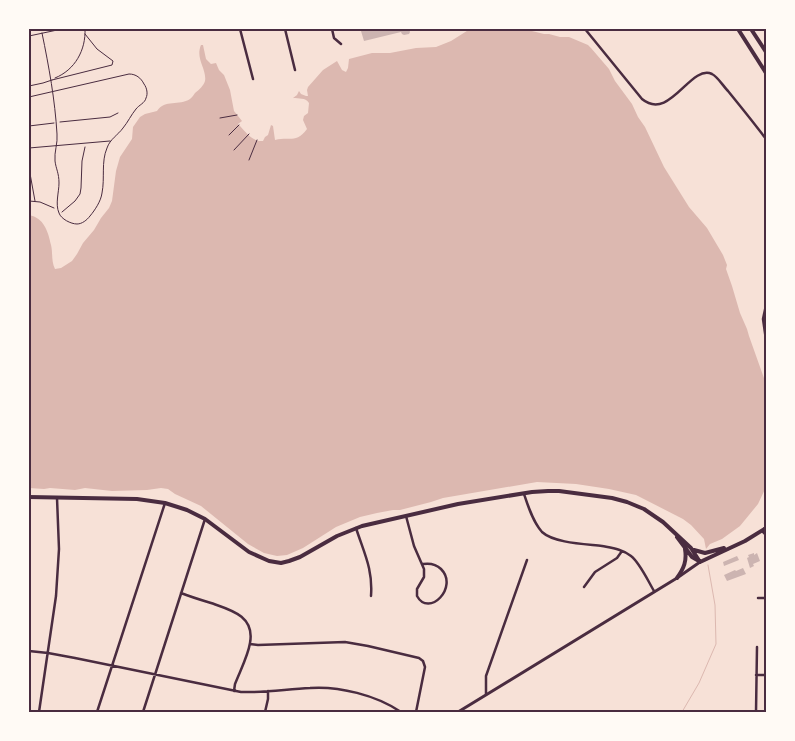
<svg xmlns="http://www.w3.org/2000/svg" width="795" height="741" font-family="'PT Sans',sans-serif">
	<rect width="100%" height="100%" fill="#f7e1d7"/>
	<path fill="#dcb8b0" d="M470,29L502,30L512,29L528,30L544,34H549L560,37H569L588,45L591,48L609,69L615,81L632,104L638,117L645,127L664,167L689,207L707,228L723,255L727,265L726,269L732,286L740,313L747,329L749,336L765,381L766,403V487L758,504L740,526L722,539L710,544L706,549L704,539L691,525L683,519L636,495L609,489L576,484L537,482L443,498L431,502L400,510H393L377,513L360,517L336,527L303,548L287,555L277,556L264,553L248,544L201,506L175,494L168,489L161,488L147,490L112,491L85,488L75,490L50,488L44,489L29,488V215C44,218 48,231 51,245C53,253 51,261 55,269L61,268L72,261L77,254L83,243L94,230L101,218L109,208L112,201L116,171L120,157L132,139L133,127L140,117L145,114L157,111C165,99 179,106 190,99C192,97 193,96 195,93C199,90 204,85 205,81C207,69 195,59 201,45H203L206,59L211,64L216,63L219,70L224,75L230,90L234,111L242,121L238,124C246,132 252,142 263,141L265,137L268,135L271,125L273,126L275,140C290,136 296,144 307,129L303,120L304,116L308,113L309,103C305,97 299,99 293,98L297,95L299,91L301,94L306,96H308L307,90L308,87L323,70L337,61L342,70L346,72L348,68L349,59L372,53H390L416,48L436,47L451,41Z"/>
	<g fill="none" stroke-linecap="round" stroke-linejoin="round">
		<path stroke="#dcb8b0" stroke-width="1" d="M682,712L699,683L716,644L715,605L708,565"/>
	</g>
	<path fill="#ccb4b1" d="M371,29H409L410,32L409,34L404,35L402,34L401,32L364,41L361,31Z
		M754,553V555L757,553L760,561L753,564L754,566L750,568L747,558L749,557L748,555Z
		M737,556L739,560L724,566L723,562Z
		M743,568L746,574L727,581L724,575L735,570L736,571Z"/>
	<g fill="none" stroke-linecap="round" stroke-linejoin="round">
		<path stroke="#4a2c40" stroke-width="1" d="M220,118L237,115
			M60,122L110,117L118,113
			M29,126L54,123
			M229,135L239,125
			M234,150L249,134
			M249,160L257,140
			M29,168L35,201
			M29,201L40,202L54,208
			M62,212L75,201L80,194L81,188L82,161L85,147"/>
		<path stroke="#4a2c40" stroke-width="1" d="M29,36L62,29
			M55,78C75,70 86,50 85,29
			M52,80L112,65L113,61L97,49L85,34
			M29,86L43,83L52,80
			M29,97L129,74C136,74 141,78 144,84C147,88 148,94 146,98C145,103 139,105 136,109C131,115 128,122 123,128C118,135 110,139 107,148C101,162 105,178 102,193C101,201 95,210 90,216C87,220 82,224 77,224C71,224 61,219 59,213C55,204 59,192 59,183C59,173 56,169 55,161C54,152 58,143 57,134C55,100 49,67 42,33
			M29,148L110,141"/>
		<path stroke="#4a2c40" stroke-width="2.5" d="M240,29L253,79
			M285,29L295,70
			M332,29L334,38L341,44
			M524,494C528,506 533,522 542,532C554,543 585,544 602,546C612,548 622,549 631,556C640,563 648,581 654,591
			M406,516L414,546L424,569V577L417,589V596C429,618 459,587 441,569C436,564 430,563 423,564
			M356,528C364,553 373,569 371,596
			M762,531L766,535
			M584,587L595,572L617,558L622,551
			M181,593C191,597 201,600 211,603C231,610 255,616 250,643C248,656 240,671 235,684L234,691
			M758,598H766
			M250,644L258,645L345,642L368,646L419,658L423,661L425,667L416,712
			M29,651L48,653L75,658L241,692C264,693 287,689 310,688C339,686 376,695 401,712
			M756,675H766
			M486,694V676L527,560
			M39,712L56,596L59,549L57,498
			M97,712L165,503
			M143,712L205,519
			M265,712L268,699V691
			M756,712L757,647"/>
		<path stroke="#4a2c40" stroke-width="2.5" d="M585,29L642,99C670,122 690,64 712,74C718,77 723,86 728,91C741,107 754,123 766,139
			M766,305L763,319L766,340"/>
		<path stroke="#4a2c40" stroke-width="3" d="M458,712L677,578L700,562"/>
		<path stroke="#4a2c40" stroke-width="4" d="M29,497L137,499L165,503L187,510L205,519L249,552L269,561L281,563L289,561L300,557L337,536L362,526L458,504L532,492L548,491H559L612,498L627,502L644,509L663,522L691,548L700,562
			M677,537L692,557L699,561
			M694,550L705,553L724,548
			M700,562L745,541L766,528
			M677,578C684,568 687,561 685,549"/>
		<path stroke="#4a2c40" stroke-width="4" d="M738,29L766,73
			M751,29L766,52"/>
	</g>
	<rect width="795" height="741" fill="none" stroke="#fffaf5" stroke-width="60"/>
	<rect x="30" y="30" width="735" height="681" fill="none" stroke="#4a2c40" stroke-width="2"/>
</svg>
